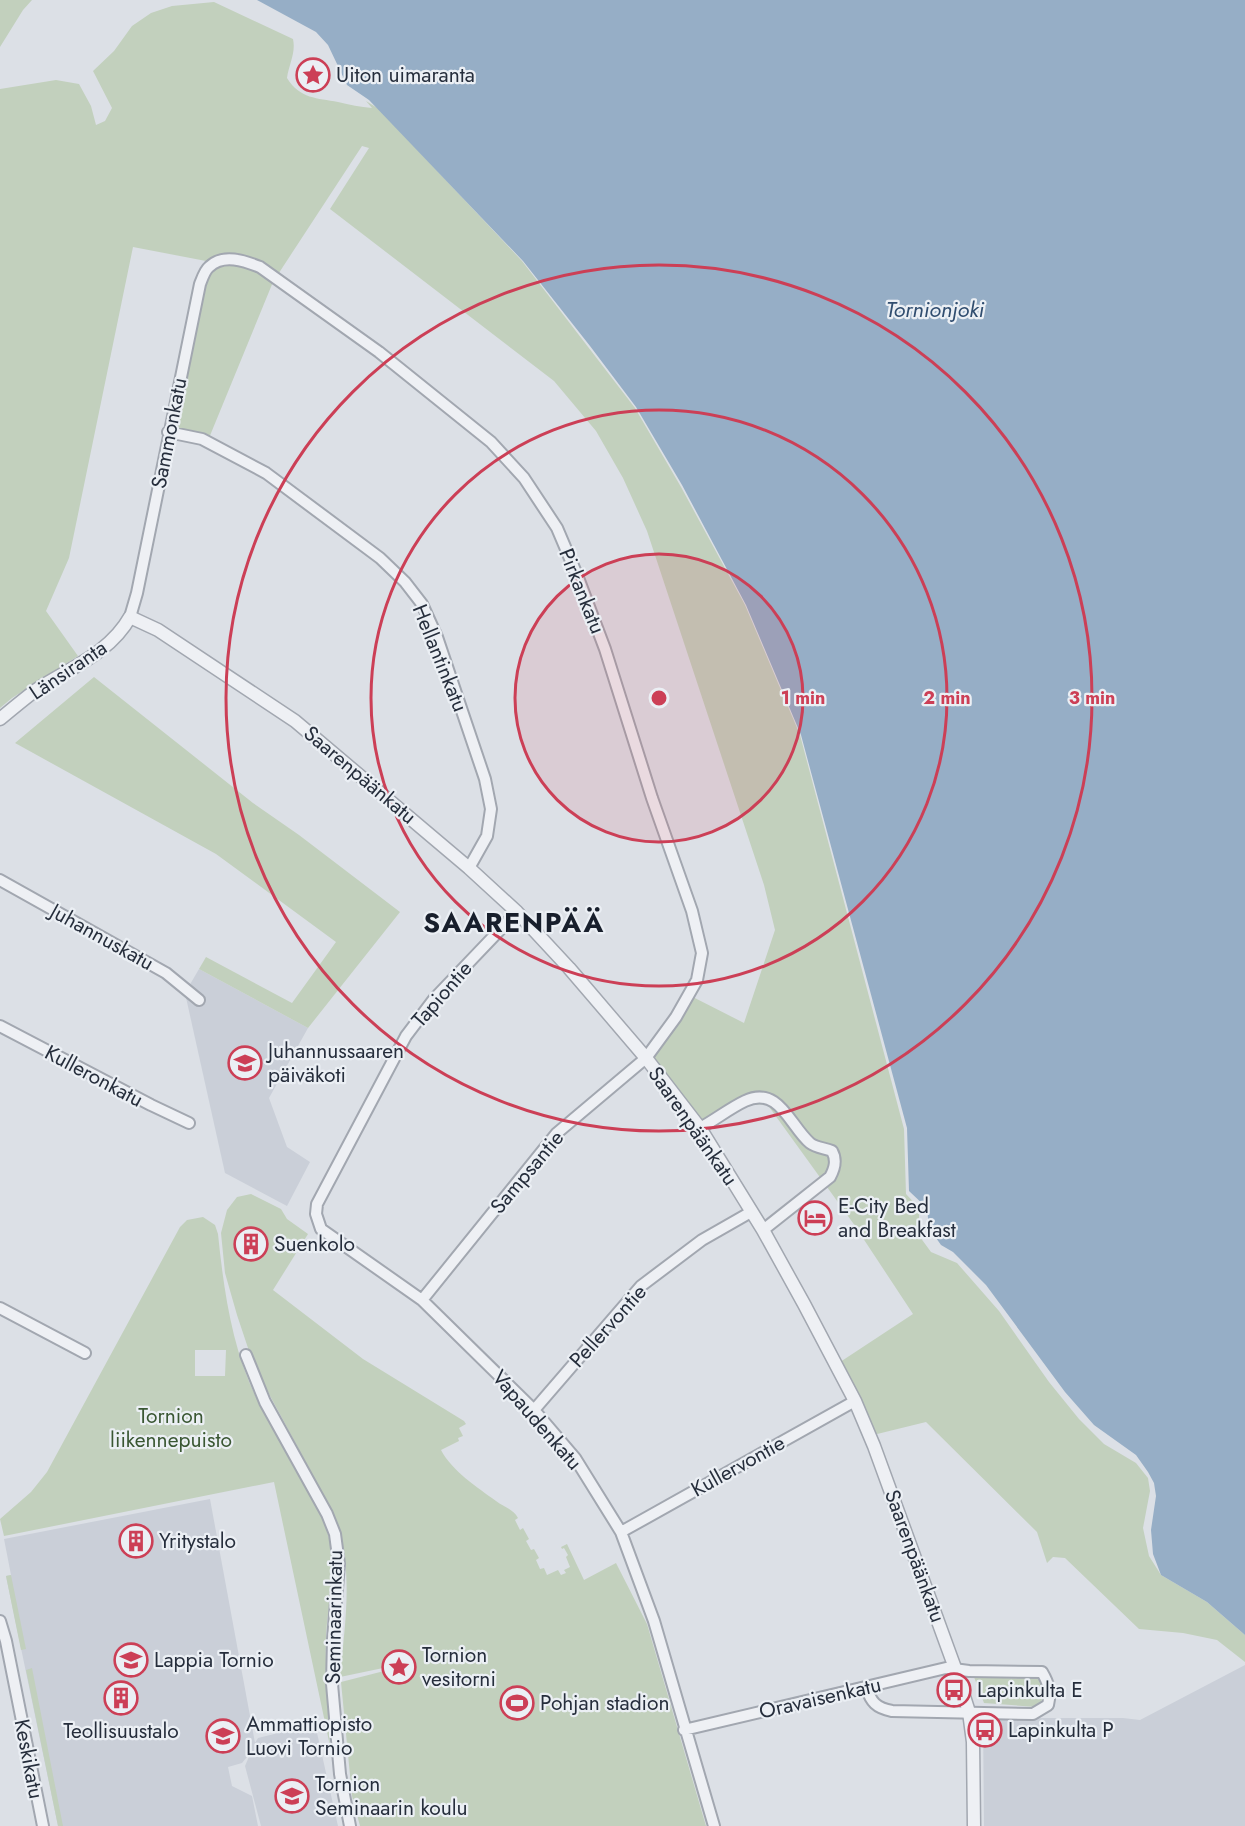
<svg xmlns="http://www.w3.org/2000/svg" width="1245" height="1826" font-family="Jost,sans-serif">
	<rect width="100%" height="100%" fill="#dce0e6"/>
	<path fill="#cacfd8" d="M199,969L308,1028L269,1098L287,1147L310,1162L287,1206L225,1173L185,993Z
		M210,1499L255,1743L258,1738L315,1724L338,1826H261L245,1766L251,1752L242,1763L228,1767L232,1786L252,1796L258,1826H58L6,1576L11,1575L4,1539Z
		M1245,1665V1826H984L983,1718H1123L1140,1720Z"/>
	<path fill="#c2d0bd" fill-rule="evenodd" d="M0,0H32L23,10L0,47Z
		M214,2L293,39C296,53 289,64 287,78C300,99 317,98 338,102C350,105 360,107 372,108L366,101L379,109L522,261L635,408L681,487L745,605L800,735L904,1129L906,1194L920,1209L918,1225L920,1237L931,1252L957,1263L999,1311L1049,1382L1079,1419L1104,1444L1136,1463L1148,1478L1150,1491L1143,1528L1149,1556L1161,1575L1207,1602L1245,1635V1662L1217,1640L1183,1633L1139,1629L1065,1558L1053,1557L1047,1563L1037,1532L926,1422L869,1436L831,1368L913,1314L853,1223L767,1104L748,1105L700,1135L642,1054L673,1015L685,993L744,1023L775,930L764,885L647,531L623,478L596,431L554,381L330,209L369,148L362,146L273,282L209,438L173,429L203,286L206,261L133,247L69,558L46,611L78,656L12,698L0,708V89L56,80L79,84L91,106L96,125L105,121L112,108L93,71L114,51L132,26L151,13L172,6Z
		M94,677L253,803L299,835L400,912L308,1028L199,969L206,957L292,1003L336,942L216,854L15,743Z
		M251,1194L281,1209L287,1219L308,1234L273,1290L363,1359L464,1421L466,1424L459,1428L463,1436L458,1438L459,1441L441,1450C452,1471 477,1487 496,1501C504,1507 513,1509 518,1518L515,1520L520,1530L523,1528L529,1539L526,1541L531,1550L534,1549L539,1558L536,1560L540,1569L544,1568L547,1575L558,1570L561,1575L566,1573L564,1570L570,1567L566,1557L568,1555L564,1548L562,1549L561,1547L567,1544L584,1580L616,1563L647,1624L706,1826H360L352,1796L341,1682L388,1670L394,1673L402,1672L406,1665L400,1660L393,1661L388,1667L340,1677C345,1622 355,1566 333,1513L254,1366L237,1315L225,1273L221,1233L227,1210L237,1197Z
		M203,1217L215,1225L218,1234C224,1293 233,1356 262,1409C285,1453 318,1493 330,1542C337,1570 327,1608 326,1637C325,1673 328,1710 330,1746L274,1482L4,1536L0,1519L31,1492L47,1472L180,1227L187,1220ZM195,1350H226L225,1376H195Z
		M11,1575L26,1649L21,1650L6,1576Z
		M32,1668L63,1826H58L26,1670Z
		M974,1677L1038,1679L1044,1686L1043,1699L1036,1707L984,1703Z"/>
	<path fill="#96aec6" d="M257,0H1245V1635L1207,1602L1161,1575L1153,1554L1151,1530L1156,1496L1154,1483L1148,1472L1136,1455L1094,1425L1065,1392L986,1285L953,1252L941,1245L929,1228L927,1208L909,1191L907,1128L801,735L746,605L682,485L636,407L590,346L523,261L369,100L347,85L328,45L316,32Z"/>
	<g fill="none" stroke-linecap="round" stroke-linejoin="round">
		<g stroke="#a2a7b0" stroke-width="14">
			<path id="minor" d="M168,432L202,439L266,473L380,558L405,582L422,604L437,637L485,779L491,809L487,836L469,868
				M130,617L137,593L200,284C202,279 205,270 209,267C223,253 245,261 260,267L379,352L491,442L524,478L557,528L577,575L605,649L652,798L692,911L702,953L697,980L676,1017L646,1058L557,1133L422,1300
				M0,880L166,973L199,1000
				M517,912L434,999L406,1036L317,1204L316,1214L321,1229L422,1300L534,1410L575,1458L621,1532L654,1621L714,1826
				M0,1026L151,1105L189,1123
				M700,1128C715,1120 730,1108 745,1101C779,1085 790,1126 810,1143C816,1148 825,1148 832,1151C837,1160 835,1168 830,1177L763,1230
				M0,1308L85,1353
				M246,1355L265,1402L327,1514L335,1534L339,1564L333,1639L332,1684L340,1774L350,1826
				M534,1410L641,1286L702,1240L751,1212
				M621,1532L855,1401
				M0,1621L6,1641L43,1826
				M684,1730L946,1668L969,1671L1042,1672C1049,1684 1051,1692 1048,1705L1033,1714L892,1711C876,1708 871,1702 866,1687"/>
		</g>
		<g stroke="#a2a7b0" stroke-width="15">
			<path id="tertiary" d="M0,719C12,709 24,699 36,690C70,668 110,653 130,617L158,630L295,721L469,868L517,912L569,968L646,1058L700,1128L763,1230L804,1304L855,1401L874,1446L955,1668L969,1712L973,1742L974,1826"/>
		</g>
		<use href="#minor" stroke="#eef0f4" stroke-width="10"/>
		<use href="#tertiary" stroke="#eef0f4" stroke-width="12"/>
	</g>
	<circle cx="659" cy="698" r="144" fill="#cc3f56" fill-opacity=".12"/>
	<g fill="none" stroke="#cc3f56" stroke-width="3">
		<circle cx="659" cy="698" r="144"/>
		<circle cx="659" cy="698" r="288"/>
		<circle cx="659" cy="698" r="433"/>
	</g>
	<defs>
		<g id="sight-ring" transform="scale(1.725)"><circle r="9.5" fill="#ebeff4" stroke="#cc3f56" stroke-width="1.5"/><path d="M0-6L1.8-2.2L6-1.7L2.9 1.2L3.7 5.4L0 3.3L-3.7 5.4L-2.9 1.2L-6-1.7L-1.8-2.2Z" fill="#cc3f56"/></g>
		<g id="school-ring" transform="scale(1.725)"><circle r="9.5" fill="#ebeff4" stroke="#cc3f56" stroke-width="1.5"/><path d="M0-5L7-2L0 1L-7-2ZM-4 1L0 2.5L4 1V4Q0 6-4 4Z" fill="#cc3f56"/></g>
		<g id="hotel-ring" transform="scale(1.725)"><circle r="9.5" fill="#ebeff4" stroke="#cc3f56" stroke-width="1.5"/><path d="M-6-4.5h1.5V1H6V5H4.5V3h-9V5H-6ZM-4 0a1.8 1.8 0 1 1 3.6 0ZM.5 0V-2.5h3Q6-2.5 6 0Z" fill="#cc3f56"/></g>
		<g id="building-ring" transform="scale(1.725)"><circle r="9.5" fill="#ebeff4" stroke="#cc3f56" stroke-width="1.5"/><path d="M-4-6H4V6H1V3H-1V6H-4ZM-2.5-4.3h1.7v1.8h-1.7ZM.8-4.3h1.7v1.8H.8ZM-2.5-1h1.7V.8h-1.7ZM.8-1h1.7V.8H.8Z" fill="#cc3f56"/></g>
		<g id="bus-ring" transform="scale(1.725)"><circle r="9.5" fill="#ebeff4" stroke="#cc3f56" stroke-width="1.5"/><path d="M-5-6H5V4H4V6H2V4H-2V6H-4V4H-5ZM-3.5-4V0h7V-4ZM-3.5 1.2v1.5H-2V1.2ZM2 1.2v1.5H3.5V1.2Z" fill="#cc3f56"/></g>
		<g id="stadium-ring" transform="scale(1.725)"><circle r="9.5" fill="#ebeff4" stroke="#cc3f56" stroke-width="1.5"/><path d="M0-5a6.5 5 0 1 0 0 10a6.5 5 0 1 0 0-10ZM-3.5-1.8h7v3.6h-7Z" fill="#cc3f56"/></g>
	</defs>
	<g fill-rule="evenodd">
		<use href="#sight-ring" x="313" y="75"/>
		<use href="#school-ring" x="245" y="1063"/>
		<use href="#hotel-ring" x="815" y="1218"/>
		<use href="#building-ring" x="251" y="1244"/>
		<use href="#building-ring" x="136" y="1541"/>
		<use href="#school-ring" x="131" y="1660"/>
		<use href="#sight-ring" x="399" y="1667"/>
		<use href="#bus-ring" x="954" y="1690"/>
		<use href="#building-ring" x="121" y="1698"/>
		<use href="#stadium-ring" x="517" y="1703"/>
		<use href="#bus-ring" x="985" y="1730"/>
		<use href="#school-ring" x="223" y="1736"/>
		<use href="#school-ring" x="292" y="1796"/>
	</g>
	<g text-anchor="middle" dominant-baseline="central" stroke-width="4.5" stroke-linejoin="round" paint-order="stroke">
		<g font-size="21" fill="#262e3c" stroke="#ebeff4" text-anchor="start">
			<text x="336" y="75">Uiton uimaranta</text>
			<text x="268" y="1051">Juhannussaaren<tspan x="268" dy="24">päiväkoti</tspan></text>
			<text x="838" y="1206">E-City Bed<tspan x="838" dy="24">and Breakfast</tspan></text>
			<text x="274" y="1244">Suenkolo</text>
			<text x="159" y="1541">Yritystalo</text>
			<text x="422" y="1655">Tornion<tspan x="422" dy="24">vesitorni</tspan></text>
			<text x="154" y="1660">Lappia Tornio</text>
			<text x="977" y="1690">Lapinkulta E</text>
			<text x="540" y="1703">Pohjan stadion</text>
			<text x="246" y="1724">Ammattiopisto<tspan x="246" dy="24">Luovi Tornio</tspan></text>
			<text x="1008" y="1730">Lapinkulta P</text>
			<text x="121" y="1731" text-anchor="middle">Teollisuustalo</text>
			<text x="315" y="1784">Tornion<tspan x="315" dy="24">Seminaarin koulu</tspan></text>
		</g>
		<g font-size="21" fill="#262e3c" stroke="#ebeff4">
			<text transform="translate(169 433) rotate(-79)">Sammonkatu</text>
			<text transform="translate(582 591) rotate(68)">Pirkankatu</text>
			<text transform="translate(440 658) rotate(68)">Hellantinkatu</text>
			<text transform="translate(68 670) rotate(-34)">Länsiranta</text>
			<text transform="translate(360 775) rotate(40)">Saarenpäänkatu</text>
			<text transform="translate(102 937) rotate(29)">Juhannuskatu</text>
			<text transform="translate(442 994) rotate(-49)">Tapiontie</text>
			<text transform="translate(94 1076) rotate(28)">Kulleronkatu</text>
			<text transform="translate(693 1126) rotate(55)">Saarenpäänkatu</text>
			<text transform="translate(527 1172) rotate(-50)">Sampsantie</text>
			<text transform="translate(608 1326) rotate(-48)">Pellervontie</text>
			<text transform="translate(537 1420) rotate(49)">Vapaudenkatu</text>
			<text transform="translate(738 1466) rotate(-29)">Kullervontie</text>
			<text transform="translate(915 1556) rotate(70)">Saarenpäänkatu</text>
			<text transform="translate(334 1617) rotate(-89)">Seminaarinkatu</text>
			<text transform="translate(820 1698) rotate(-13)">Oravaisenkatu</text>
			<text transform="translate(29 1759) rotate(79)">Keskikatu</text>
		</g>
		<g font-size="21" fill="#3a5733" stroke="#ebeff4">
			<text x="171" y="1416">Tornion<tspan x="171" dy="24">liikennepuisto</tspan></text>
		</g>
		<g font-size="22" font-style="italic" fill="#304d6f" stroke="#ebeff4">
			<text x="935" y="309">Tornionjoki</text>
		</g>
		<g font-size="27" font-weight="bold" letter-spacing="1.5" fill="#181f2c" stroke="#ebeff4">
			<text x="514" y="922">SAARENPÄÄ</text>
		</g>
	</g>
	<circle cx="659" cy="698" r="9" fill="#cc3f56" stroke="#ebeff4" stroke-width="3"/>
	<g font-size="18" text-anchor="middle" font-weight="bold" fill="#cc3f56" stroke="#ebeff4" stroke-width="4.5" stroke-linejoin="round" paint-order="stroke">
		<text x="803" y="704">1 min</text>
		<text x="947" y="704">2 min</text>
		<text x="1092" y="704">3 min</text>
	</g>
</svg>
